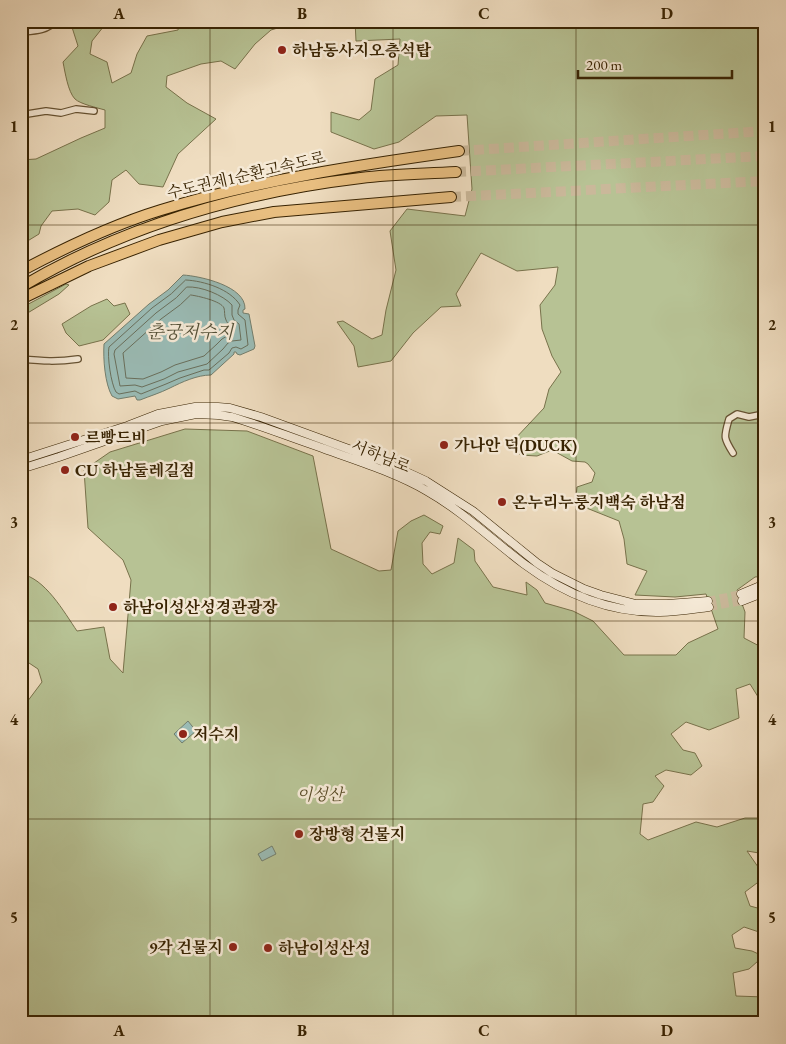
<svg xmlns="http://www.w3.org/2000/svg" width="786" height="1044" font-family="'EB Garamond','Noto Serif KR',serif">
	<rect width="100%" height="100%" fill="#efddc0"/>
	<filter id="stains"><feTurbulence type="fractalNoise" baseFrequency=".004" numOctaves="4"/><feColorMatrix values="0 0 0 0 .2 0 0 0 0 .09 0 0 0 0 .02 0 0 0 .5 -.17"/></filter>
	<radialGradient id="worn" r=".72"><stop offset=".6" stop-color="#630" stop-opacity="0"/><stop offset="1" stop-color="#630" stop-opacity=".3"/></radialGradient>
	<path fill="#b7c294" stroke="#78724b" d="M70,21H108L92,41L90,54L107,62L112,83L131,73L137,54L147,36L178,30L180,21H301L271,30L255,44L235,69L221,61L201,64L167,76L166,87L187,103L216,119L178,154L163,187L139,184L126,170L112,180L109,202L95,215L78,209L52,211L41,226L39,234L21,245V160L36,159L81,138L105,128V110C98,108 80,104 75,99C68,92 65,72 63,62L78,46Z
		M355,21H765V576L755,577L737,590L745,612L744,638L765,649V708L750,684L736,689L739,718L709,730L686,722L671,734L683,750L695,753L702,766L691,775L666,770L655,776L664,786L653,802L643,804L640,834L648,840L696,822L717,827L745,818H765V854L747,851L765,877L745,892L750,906L765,910V934L744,927L732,935L735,948L752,951L765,957V962L758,961L749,969L733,973L736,996L765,997V1023H21V699L27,702L42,682L38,669L26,661L21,660V574C45,578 64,612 77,631L104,627L110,659L123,673L131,580L123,560L88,528L84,470L110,452L185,429L247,431L313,456L331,549L379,571L391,570L398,531L411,521L424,515L443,526L440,534L430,532L422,543L423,564L432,574L454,563L458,538L474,550L475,561L493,587L527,595L526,582L537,590L545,603L573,611L593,621L624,655H676L688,643L718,629L706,594L675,597L635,595L647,571L627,564L624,539L619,521L584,507L576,498L577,487L592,482L595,473L588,464L585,462L572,461L552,450L537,456L520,455L513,441L544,408L549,389L561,372L552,356L542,329L540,305L555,285L558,267L517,271L481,253L456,294L461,306L441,307L413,333L391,361L358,367L354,346L337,322L343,321L372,339L382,335L386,310L396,270L390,231L407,209L465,216L472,189L467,115L436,116L399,142L374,149L331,132V112L359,120L371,110L375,79L398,65L400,39L356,41Z
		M66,284L69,285L59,294L21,317V308Z
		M107,299L114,306L125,303L130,314L103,340L79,346L66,333L62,324L91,306Z"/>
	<path fill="#9abbb5" stroke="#737e6d" d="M183,275C200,276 246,286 245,309L243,310V313L249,314L255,346L254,349L240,355L237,354L236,352H234V354L211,375C197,375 182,382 170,388C160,393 150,396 140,400H137L135,396L118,399L112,396C105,384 103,359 104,344L149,304L168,290Z
		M188,721L196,731L182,743L174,734Z
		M272,846L276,854L262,861L258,854Z"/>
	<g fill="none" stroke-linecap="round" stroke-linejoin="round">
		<path stroke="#696f5c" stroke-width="1" d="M186,280C204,281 230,289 240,305L238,310V314L245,320L248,345L241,349L236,347L232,348L229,353L209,370H204L180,378L166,384L141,394L135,391L119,394L116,392C111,384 107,356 109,347L152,308L171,294Z
			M187,287C201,286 223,295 232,305V315L234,320L239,324L241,340L232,341L228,343L223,349L207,364L178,372L164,379L142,387L135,385L120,386L114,354L115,350L156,313L176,298Z
			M191,295C198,296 221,301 224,308C225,311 224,316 226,320C228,325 232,327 232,333L222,339L217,344L204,356L175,365L161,372L143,379L126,378L123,353L161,319L180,305Z"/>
		<path stroke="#cab89a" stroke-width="8" stroke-dasharray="8 4" stroke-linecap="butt" d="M708,601L741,594
			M709,607L742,601"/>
		<path stroke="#cab89a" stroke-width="10" stroke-dasharray="10 5" stroke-linecap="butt" d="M459,151L765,131
			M456,172L765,156
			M451,197L765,181"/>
		<g stroke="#665232" stroke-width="8">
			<path id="street" d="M21,32C33,31 48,31 55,21
				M21,115L46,111L61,113L76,109L94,111
				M21,359C43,361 56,362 78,359
				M733,453C723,437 724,437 729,419L737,414L749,417L759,415L765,406"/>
		</g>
		<g stroke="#382302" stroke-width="9">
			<path id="secondary" d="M21,460L127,426L158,414L195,407H218L230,408L261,417L387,463L426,481L473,511L537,563L552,573L584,589L601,595L636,604H667L708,601
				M21,469L59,457L162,421L196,414L218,415L232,417C262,426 292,438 322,448C357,461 394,472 427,491C462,511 491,539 524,564C563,593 610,613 660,612C677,612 693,609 709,607
				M741,594L765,584
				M742,601L765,592"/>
		</g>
		<g stroke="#382302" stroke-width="12">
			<path id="highway" d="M21,271C66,247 112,225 161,210C258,180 359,165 459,151
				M21,287C124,226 243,192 361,178C392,174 424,174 456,172
				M21,299L89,266L159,240L222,222L274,212L451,197"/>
		</g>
		<use href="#street" stroke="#f5e9d6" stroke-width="5.5"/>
		<use href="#secondary" stroke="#f5e9d6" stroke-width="8"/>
		<use href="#highway" stroke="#e8be80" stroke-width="10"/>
	</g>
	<path fill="none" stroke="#382302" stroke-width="1" stroke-opacity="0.55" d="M210,21V1023M393,21V1023M576,21V1023M21,225H765M21,423H765M21,621H765M21,819H765"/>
	<g fill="#8f2418" stroke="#f5e9d6" stroke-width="2">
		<circle cx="282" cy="50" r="5"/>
		<circle cx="75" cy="437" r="5"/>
		<circle cx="444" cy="445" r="5"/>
		<circle cx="65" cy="470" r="5"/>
		<circle cx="502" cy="502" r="5"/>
		<circle cx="113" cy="607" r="5"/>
		<circle cx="183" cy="734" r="5"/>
		<circle cx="299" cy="834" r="5"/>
		<circle cx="233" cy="947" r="5"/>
		<circle cx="268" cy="948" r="5"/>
	</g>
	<g text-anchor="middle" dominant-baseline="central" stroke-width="5" stroke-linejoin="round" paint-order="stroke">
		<g font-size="16" font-weight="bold" fill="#382302" stroke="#f5e9d6" text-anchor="start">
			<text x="292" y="50">하남동사지오층석탑</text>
			<text x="85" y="437">르빵드비</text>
			<text x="454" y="445">가나안 덕(DUCK)</text>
			<text x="75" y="470">CU 하남둘레길점</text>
			<text x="512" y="502">온누리누룽지백숙 하남점</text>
			<text x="123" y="607">하남이성산성경관광장</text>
			<text x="193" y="734">저수지</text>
			<text x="309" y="834">장방형 건물지</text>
			<text x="223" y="947" text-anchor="end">9각 건물지</text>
			<text x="278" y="948">하남이성산성</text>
		</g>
		<g font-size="16" fill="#382302" stroke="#f5e9d6">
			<text transform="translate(246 175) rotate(-13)">수도권제1순환고속도로</text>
			<text transform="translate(381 456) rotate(22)">서하남로</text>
		</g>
		<g font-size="16" font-style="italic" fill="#584b26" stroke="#f5e9d6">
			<text x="320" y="794">이성산</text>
		</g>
		<g font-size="18" font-style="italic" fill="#555138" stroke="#f5e9d6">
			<text x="190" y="331">춘궁저수지</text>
		</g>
	</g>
	<rect width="786" height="1044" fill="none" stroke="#efddc0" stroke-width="55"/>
	<path d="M578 70v8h154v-8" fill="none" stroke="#382302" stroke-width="2.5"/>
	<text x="586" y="70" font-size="15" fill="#382302" stroke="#f5e9d6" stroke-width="4" paint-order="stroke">200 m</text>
	<rect x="28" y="28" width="730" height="988" fill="none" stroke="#382302" stroke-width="2"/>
	<g font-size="16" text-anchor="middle" font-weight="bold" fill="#382302">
		<text x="119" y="19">A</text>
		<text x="302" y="19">B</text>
		<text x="484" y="19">C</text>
		<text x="667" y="19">D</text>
		<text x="14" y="132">1</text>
		<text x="772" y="132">1</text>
		<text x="14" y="330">2</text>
		<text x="772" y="330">2</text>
		<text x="14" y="528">3</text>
		<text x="772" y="528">3</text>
		<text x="14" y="725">4</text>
		<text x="772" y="725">4</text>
		<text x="14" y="923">5</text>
		<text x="772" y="923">5</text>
		<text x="119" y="1036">A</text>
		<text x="302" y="1036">B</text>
		<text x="484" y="1036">C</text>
		<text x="667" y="1036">D</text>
	</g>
	<rect width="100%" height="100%" filter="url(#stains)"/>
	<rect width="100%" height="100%" fill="url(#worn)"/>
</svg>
